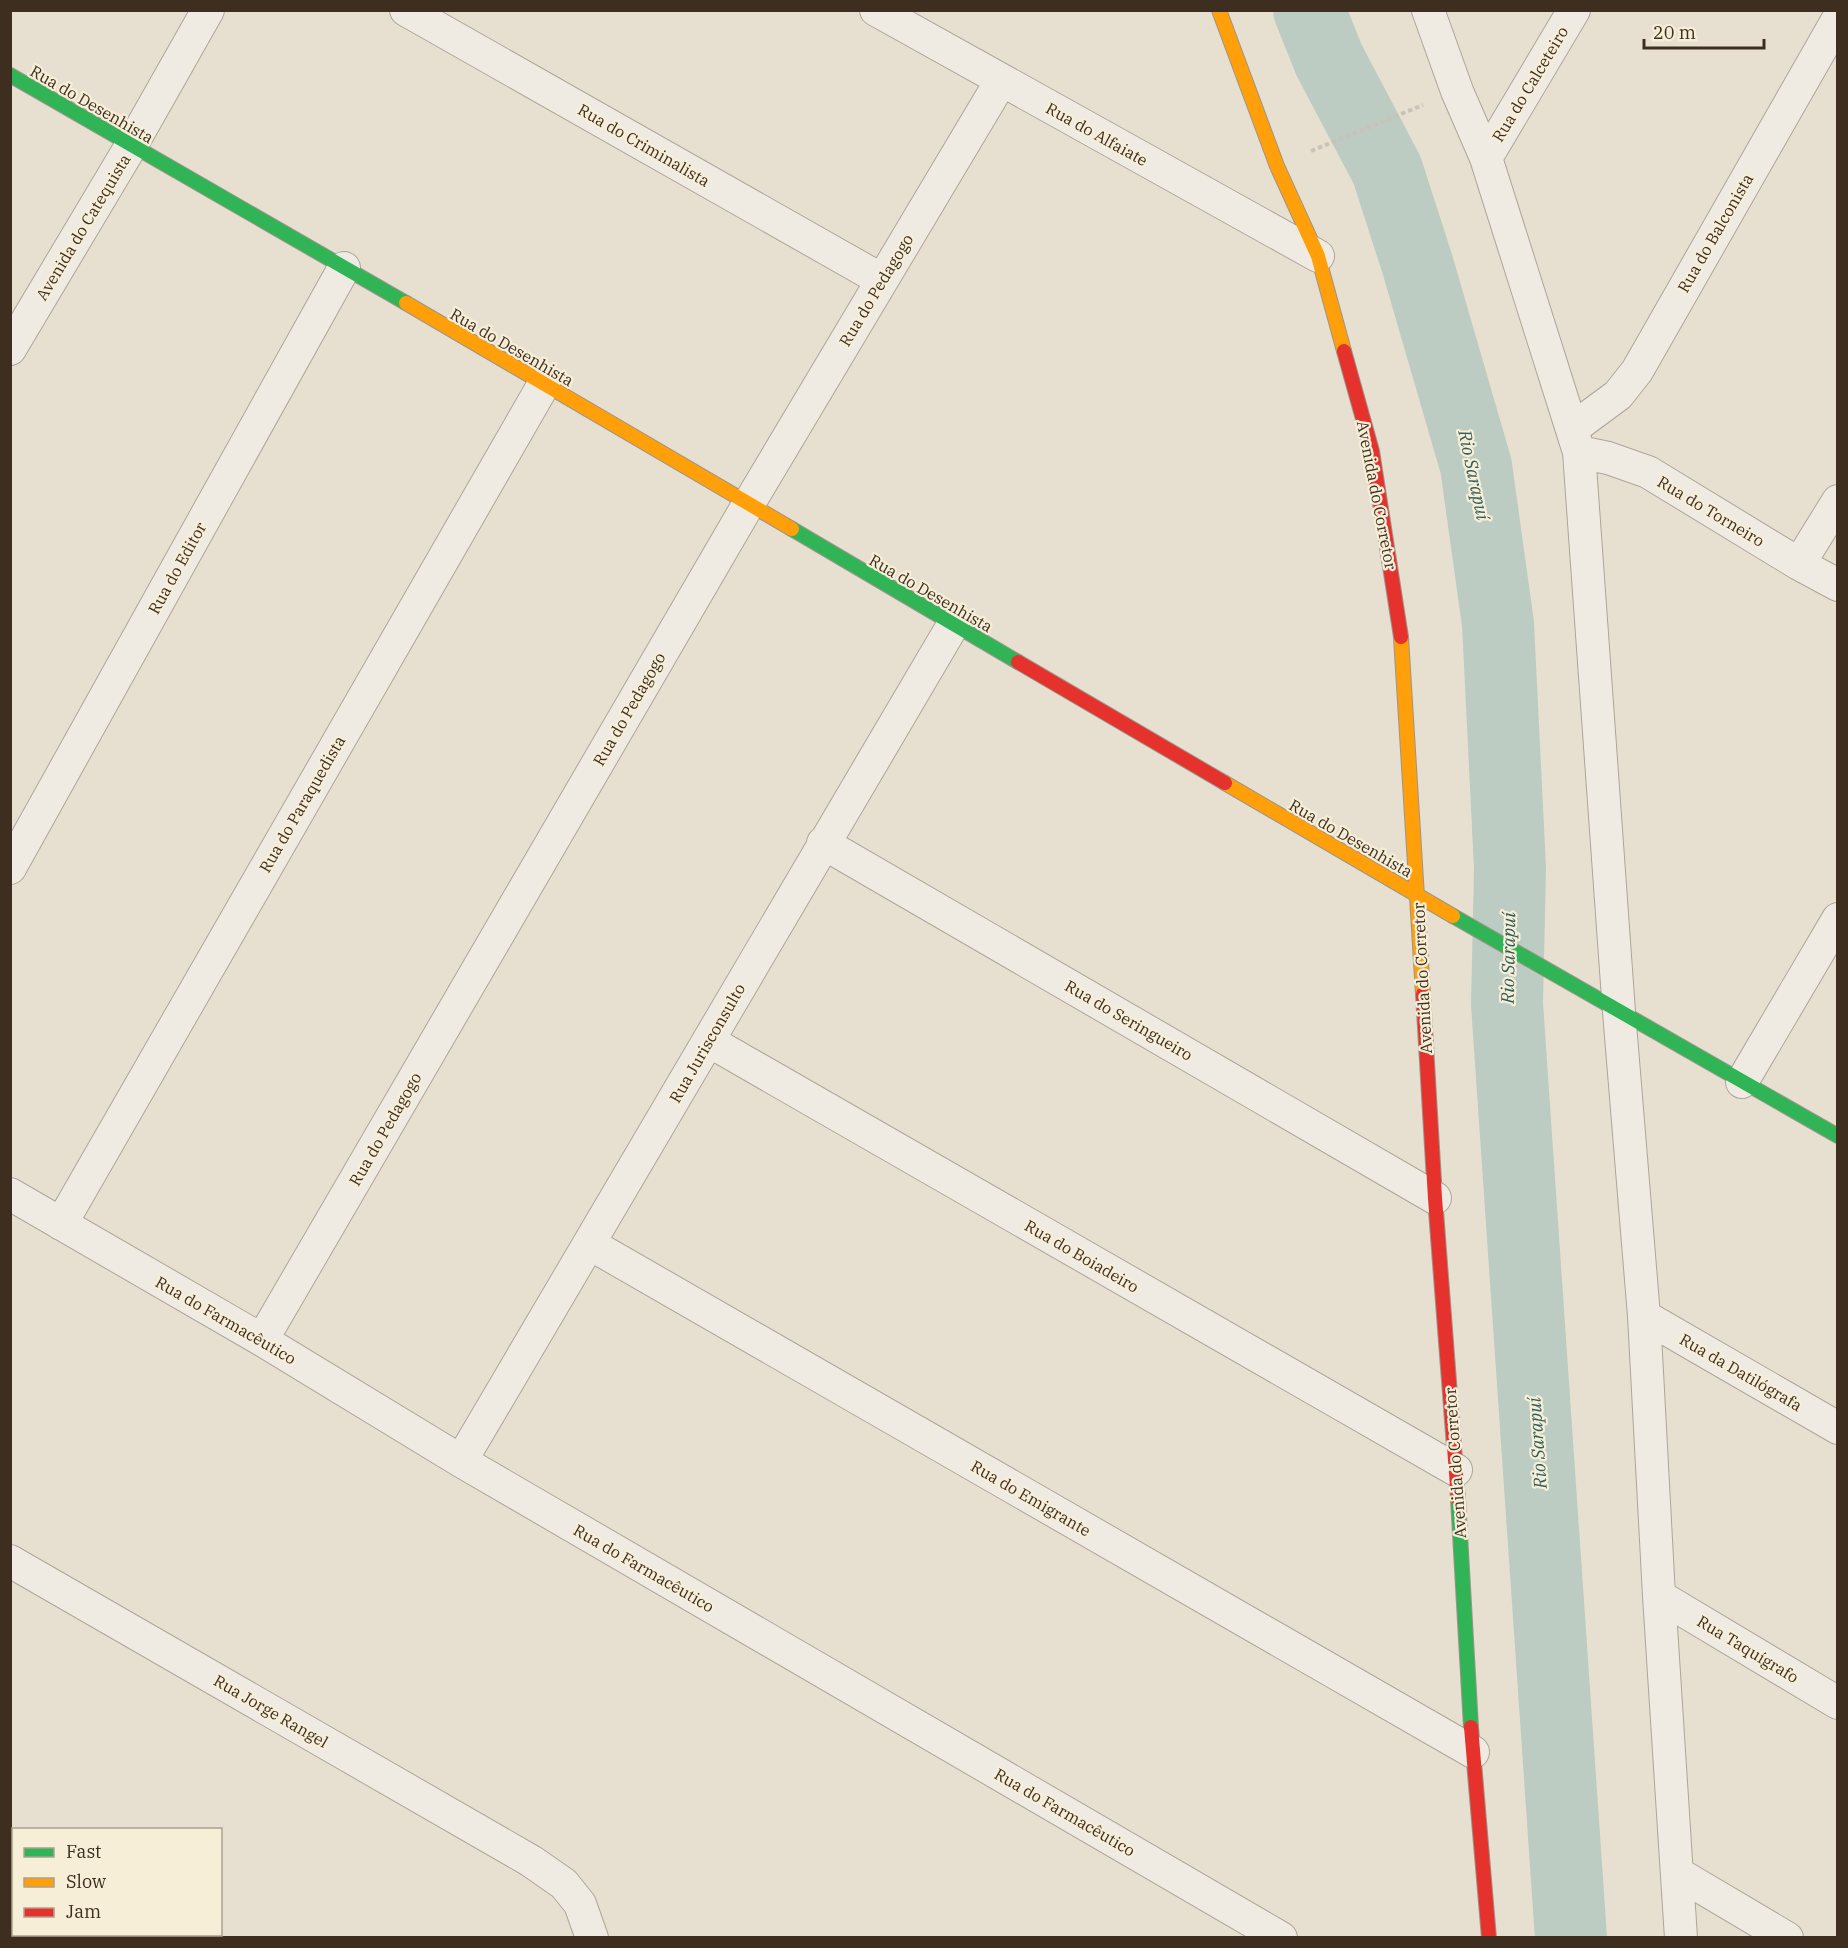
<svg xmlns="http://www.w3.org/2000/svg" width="1848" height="1948" font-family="'IBM Plex Serif',serif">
	<rect width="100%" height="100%" fill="#e7e0d1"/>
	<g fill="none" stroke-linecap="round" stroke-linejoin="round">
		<path stroke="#bcccc2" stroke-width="72" d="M1309,10L1329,60L1387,170L1417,263L1476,466L1498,624L1510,868L1507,1004L1571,1938"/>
		<g stroke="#ada599" stroke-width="34">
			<path id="street" d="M406,10L882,280
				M876,10L1318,256
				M1428,10L1457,91L1486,158L1579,452L1619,1012L1644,1316L1659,1596L1681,1938
				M1486,158L1574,10
				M10,349L131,146L208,10
				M1572,429L1618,395L1637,371L1838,19
				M1579,452L1608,458L1648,472L1799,564L1838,585
				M1799,564L1838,501
				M823,843L1435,1198
				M10,868L344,268
				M709,1041L1456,1470
				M1742,1082L1838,919
				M10,1194L262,1340L461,1461L1281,1938
				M61,1224L544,384
				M590,1244L1473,1752
				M1644,1316L1838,1428
				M262,1340L748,505L1001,81
				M461,1461L953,625
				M10,1561L531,1861L564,1884L580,1904L592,1938
				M1659,1596L1838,1703
				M1679,1874L1787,1938"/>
		</g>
		<g stroke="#9c958a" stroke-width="16">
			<path id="fast" d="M10,75L406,303
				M792,529L1018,662
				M1453,916L1838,1136
				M1458,1499L1471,1727"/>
		</g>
		<g stroke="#9c958a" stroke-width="16">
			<path id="slow" d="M1219,10L1277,166L1318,256L1344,351
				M406,303L792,529
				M1401,637L1423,994
				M1225,783L1453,916"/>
		</g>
		<g stroke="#9c958a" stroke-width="16">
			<path id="jam" d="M1344,351L1372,451L1401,637
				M1018,662L1225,783
				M1423,994L1435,1198L1458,1499
				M1471,1727L1489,1938"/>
		</g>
		<path stroke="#c8c2b9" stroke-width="4" stroke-dasharray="4.5 3" stroke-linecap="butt" d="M1311,151L1423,105"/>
		<use href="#street" stroke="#efebe3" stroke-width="32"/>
		<use href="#fast" stroke="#30b455" stroke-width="14"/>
		<use href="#slow" stroke="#ff9f0a" stroke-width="14"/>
		<use href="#jam" stroke="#e5322d" stroke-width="14"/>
	</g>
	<g text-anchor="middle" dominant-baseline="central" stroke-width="4.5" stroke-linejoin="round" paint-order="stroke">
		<g font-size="16" fill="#3d2e20" stroke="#f7eed8">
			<text transform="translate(1530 84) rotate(-59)">Rua do Calceteiro</text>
			<text transform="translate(92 104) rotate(30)">Rua do Desenhista</text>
			<text transform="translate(1097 134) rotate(29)">Rua do Alfaiate</text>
			<text transform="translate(644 145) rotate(30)">Rua do Criminalista</text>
			<text transform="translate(83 227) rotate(-59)">Avenida do Catequista</text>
			<text transform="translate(1715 233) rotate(-60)">Rua do Balconista</text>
			<text transform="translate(876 290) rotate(-59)">Rua do Pedagogo</text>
			<text transform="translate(512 347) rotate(30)">Rua do Desenhista</text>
			<text transform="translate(1377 495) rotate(79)">Avenida do Corretor</text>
			<text transform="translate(1711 511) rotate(31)">Rua do Torneiro</text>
			<text transform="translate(177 568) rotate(-61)">Rua do Editor</text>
			<text transform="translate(931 593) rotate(30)">Rua do Desenhista</text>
			<text transform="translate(629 709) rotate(-60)">Rua do Pedagogo</text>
			<text transform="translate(302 804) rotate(-60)">Rua do Paraquedista</text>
			<text transform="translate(1351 838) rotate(30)">Rua do Desenhista</text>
			<text transform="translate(1422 978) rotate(-93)">Avenida do Corretor</text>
			<text transform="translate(1129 1020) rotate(30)">Rua do Seringueiro</text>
			<text transform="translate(707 1043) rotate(-60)">Rua Jurisconsulto</text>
			<text transform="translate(385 1129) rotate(-60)">Rua do Pedagogo</text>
			<text transform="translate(1082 1256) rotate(30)">Rua do Boiadeiro</text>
			<text transform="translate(226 1320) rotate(30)">Rua do Farmacêutico</text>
			<text transform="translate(1741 1372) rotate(30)">Rua da Datilógrafa</text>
			<text transform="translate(1455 1463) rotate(-94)">Avenida do Corretor</text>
			<text transform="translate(1031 1498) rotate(30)">Rua do Emigrante</text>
			<text transform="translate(644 1568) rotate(30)">Rua do Farmacêutico</text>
			<text transform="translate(1748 1649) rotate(31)">Rua Taquígrafo</text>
			<text transform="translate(271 1711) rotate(30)">Rua Jorge Rangel</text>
			<text transform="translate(1065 1812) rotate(30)">Rua do Farmacêutico</text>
		</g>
		<g font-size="18" font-style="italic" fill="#2f5d5a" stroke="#f7eed8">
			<text transform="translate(1474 475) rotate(78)">Rio Sarapuí</text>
			<text transform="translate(1508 958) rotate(-89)">Rio Sarapuí</text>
			<text transform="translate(1537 1443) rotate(-94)">Rio Sarapuí</text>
		</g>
	</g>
	<rect width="1848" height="1948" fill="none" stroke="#3d2e20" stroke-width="24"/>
	<rect x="12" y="1828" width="210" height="108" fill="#f7eed8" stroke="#ada18e" stroke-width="1.5"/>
	<rect x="24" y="1848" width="30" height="9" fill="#30b455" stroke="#ada18e" stroke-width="1.5"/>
	<text x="66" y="1858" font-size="18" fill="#3d2e20">Fast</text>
	<rect x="24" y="1878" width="30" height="9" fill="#ff9f0a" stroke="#ada18e" stroke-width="1.5"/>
	<text x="66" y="1888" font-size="18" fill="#3d2e20">Slow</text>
	<rect x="24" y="1908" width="30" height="9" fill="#e5322d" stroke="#ada18e" stroke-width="1.5"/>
	<text x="66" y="1918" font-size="18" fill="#3d2e20">Jam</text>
	<path d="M1644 39v9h120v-9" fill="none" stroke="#3d2e20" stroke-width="3"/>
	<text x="1653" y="39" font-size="18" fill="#3d2e20" stroke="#f7eed8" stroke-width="4.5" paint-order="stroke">20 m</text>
</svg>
